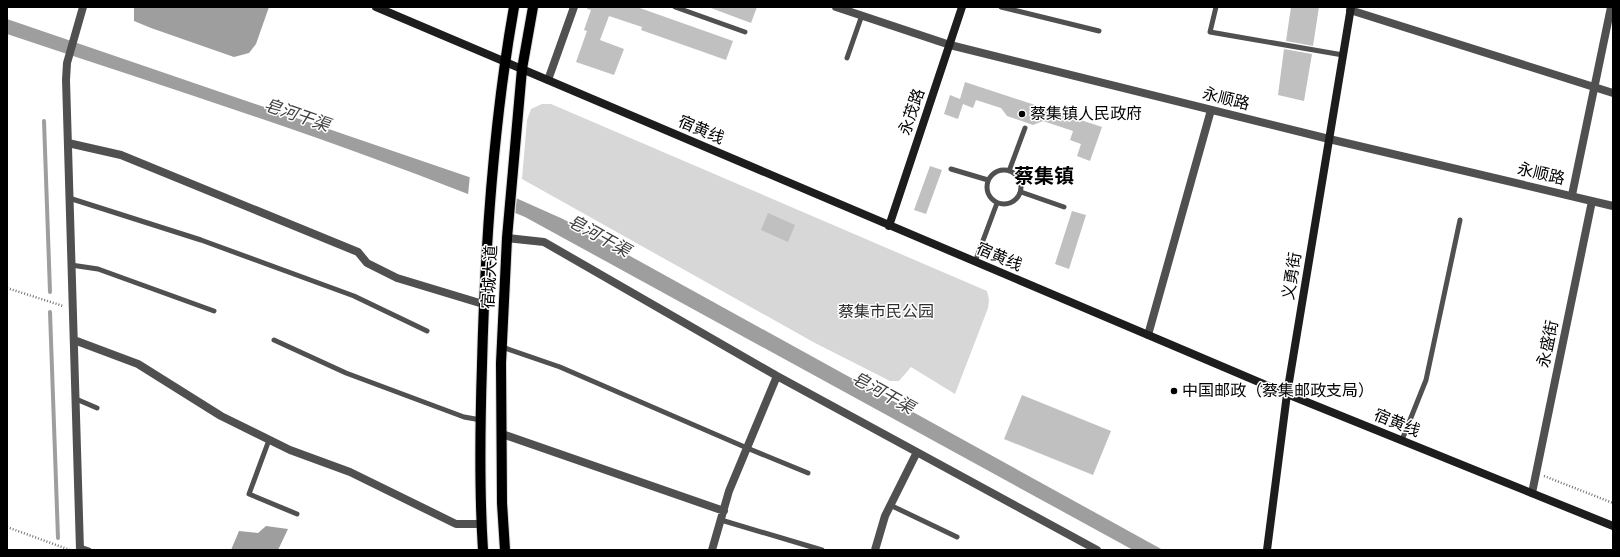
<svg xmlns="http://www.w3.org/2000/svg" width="1620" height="557" font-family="'Alegreya Sans','Noto Sans SC',sans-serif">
	<rect width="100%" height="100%" fill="#fff"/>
	<path fill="#d7d7d7" d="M542,104H551L987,291L989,300L988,308L955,394L911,367L899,381H890L815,343L522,179L527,120L531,109Z"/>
	<path fill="#9e9e9e" d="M134,7H269L256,44L249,53L234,57L151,28L134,21Z
		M7,19L469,177L563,219L1163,550H1133L525,217C356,147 181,92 7,34Z
		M266,526L288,529L278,550H231L239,531L258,533Z"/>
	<path fill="#fff" d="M470,175L517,196L515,215L468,195Z"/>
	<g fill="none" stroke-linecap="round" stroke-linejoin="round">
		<path stroke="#9e9e9e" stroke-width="4" d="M44,121L50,292
			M50,312L58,538"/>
	</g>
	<path fill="#c0c0c0" d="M588,7H637L733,41L726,60L641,30L642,27L609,16L600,40L624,49L614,75L576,62L587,31L584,30L591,10L587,9Z
		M711,7H757L751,23L711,8Z
		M1291,7H1319L1313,46L1286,41Z
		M1284,49L1312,54L1304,101L1278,95Z
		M965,82L1102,127L1090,161L1077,156L1081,144L1070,140L1073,131L1043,121L1033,125L1007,116L1001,108L976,100L973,108L963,104L958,119L944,114L950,95L960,99Z
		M930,166L942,170L926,214L914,210Z
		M1072,211L1086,215L1069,269L1055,264Z
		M768,213L795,225L788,242L761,230Z
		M1022,395L1111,431L1093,475L1004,439Z"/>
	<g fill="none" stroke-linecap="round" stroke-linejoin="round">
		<g stroke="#dbdbdb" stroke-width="12">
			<path id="primary" d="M483,550C479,489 480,427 482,365C485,246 493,125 514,7
				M505,550L502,503L501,363L507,238L522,69L533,7"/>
		</g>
		<path stroke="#727272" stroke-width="2.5" stroke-dasharray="1 2" stroke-linecap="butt" d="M7,288L63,306
			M1544,476L1613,503
			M7,527L70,550"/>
		<path stroke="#505050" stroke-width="5" d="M675,7L745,32
			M1001,7L1099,31
			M1216,7L1210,32L1343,55
			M847,58L862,15
			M951,169L988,180
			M987 187a17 17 0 1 1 34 0a17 17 0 1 1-34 0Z
			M1009,171L1025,128
			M1021,192L1064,207
			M69,198L201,240L354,296L427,331
			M975,262L997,203
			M71,265L98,269L214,311
			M274,340L346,373L464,417L481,420
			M502,347L560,367L747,448L808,473
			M76,399L97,408
			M269,440L249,494L297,514
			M1402,440L1426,380L1460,220
			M890,505L957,537
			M721,520L822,550
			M80,547L89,550"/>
		<path stroke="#505050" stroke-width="8" d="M836,7L950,45L1329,139L1613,206
			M1350,10L1613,93
			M548,80L574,7
			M68,143L121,155L358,252L367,263L397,278L483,304
			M1572,195L1611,7
			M507,238L544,242L777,376L1097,550
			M1148,335L1211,110
			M74,340L138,364L221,416L290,450L350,472L456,524H481
			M502,434L724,511
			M1532,493L1592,201
			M80,550L66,80L67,63L83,7
			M712,550L729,491L777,376
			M875,550L885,516L917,452"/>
		<path stroke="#1d1d1d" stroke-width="8" d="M376,7L1287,394L1613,526
			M889,226L962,7
			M1267,550L1287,394L1351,7"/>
		<use href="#primary" stroke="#000" stroke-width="10"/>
	</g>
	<g fill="#000" stroke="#fff" stroke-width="1.5">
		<circle cx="1022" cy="114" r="4"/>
		<circle cx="1174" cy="391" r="4"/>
	</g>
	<g text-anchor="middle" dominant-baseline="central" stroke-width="3" stroke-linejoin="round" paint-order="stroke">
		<g font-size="16" fill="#000" stroke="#fff">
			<text transform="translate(1226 99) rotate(14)">永顺路</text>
			<text transform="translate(912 112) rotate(-71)">永茂路</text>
			<text transform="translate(701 130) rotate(23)">宿黄线</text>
			<text transform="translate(1541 174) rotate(13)">永顺路</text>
			<text transform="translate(999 257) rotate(23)">宿黄线</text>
			<text transform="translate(1292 276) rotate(-81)">义勇街</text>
			<text transform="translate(490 277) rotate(-87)">宿城大道</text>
			<text transform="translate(1548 344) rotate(-78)">永盛街</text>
			<text transform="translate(1397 423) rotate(22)">宿黄线</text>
		</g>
		<g font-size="16" fill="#000" stroke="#fff" text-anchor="start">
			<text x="1030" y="114">蔡集镇人民政府</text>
			<text x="1182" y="391">中国邮政（蔡集邮政支局）</text>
		</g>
		<g font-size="16" fill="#2e2e2e" stroke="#fff">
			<text x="886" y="312">蔡集市民公园</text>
		</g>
		<g font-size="17" font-style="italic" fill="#3f3f3f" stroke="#fff">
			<text transform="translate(297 115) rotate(19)">皂河干渠</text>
			<text transform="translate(599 236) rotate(29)">皂河干渠</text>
			<text transform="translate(883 393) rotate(29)">皂河干渠</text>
		</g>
		<g font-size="20" font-weight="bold" fill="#000" stroke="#fff">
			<text x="1044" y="177">蔡集镇</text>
		</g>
	</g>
	<rect width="1620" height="557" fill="none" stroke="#000000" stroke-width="16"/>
</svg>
